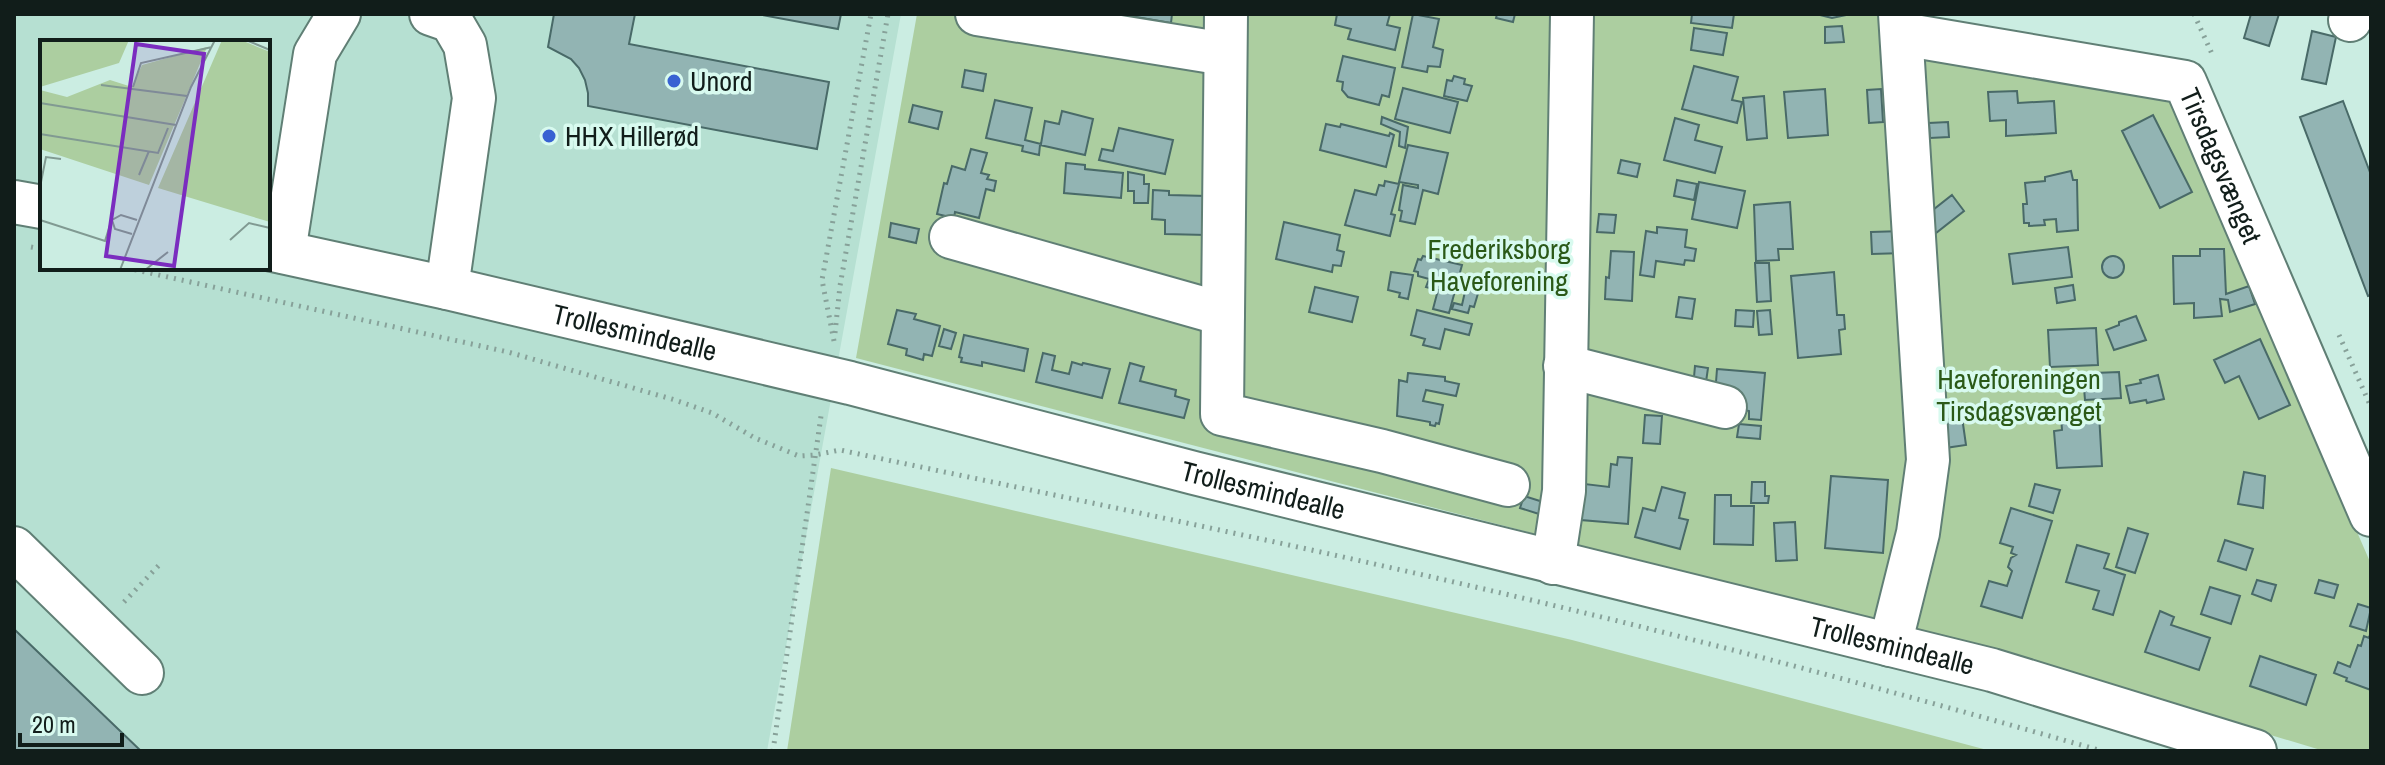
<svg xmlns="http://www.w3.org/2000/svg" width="2385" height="765" font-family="'Archivo Narrow',sans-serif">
	<rect width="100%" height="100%" fill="#cbede2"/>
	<path fill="#b6e0d2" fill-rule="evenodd" d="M14,14H901L767,751H14ZM42,42H268V268H42Z"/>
	<path fill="#accea0" d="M917,14H1911L2166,95L2371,564V751H2324L2014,658L856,358Z
		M831,468L1572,640L1991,751H787Z"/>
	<path fill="#92b4b3" stroke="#496a68" stroke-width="2" d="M554,14H635L629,44L829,82L817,149L588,106V93L585,80L579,68L571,59L548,47Z
		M757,14H841L838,29Z
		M1065,14H1172L1171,23L1118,14L1117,24Z
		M1337,14H1390L1387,25L1400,28L1395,50L1348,39L1351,29L1335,25Z
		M1413,14L1439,19L1433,47L1443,50L1440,67L1428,66L1427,72L1402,67Z
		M1497,14H1515L1513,22L1496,18Z
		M1692,14H1734L1732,28L1691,23Z
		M1816,14H1851L1832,18Z
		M2251,14H2279L2269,46L2244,38Z
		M1842,26L1844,42L1825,43V27Z
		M1694,28L1727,33L1723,55L1691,50Z
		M2312,31L2336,37L2326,84L2302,79Z
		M1343,56L1395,68L1389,97L1382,95L1379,105L1348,97L1342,90L1343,82L1337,81Z
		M1694,66L1738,77L1732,100L1742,102L1737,123L1682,109Z
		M965,70L986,74L983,91L962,87Z
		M1454,76L1465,79L1464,84L1472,86L1467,101L1444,96L1447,80L1452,81Z
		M1403,88L1458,102L1450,133L1395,119Z
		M1825,89L1828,135L1788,138L1784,92Z
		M1881,89L1883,122L1869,123L1867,90Z
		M2017,91L2018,103L2054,101L2056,133L2006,136V120L1990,121L1988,92Z
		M1764,96L1767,138L1747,140L1743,98Z
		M995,100L1032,108L1025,140L1041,144L1045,121L1059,124L1062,111L1093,119L1085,155L1040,145L1039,155L1022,151L1023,146L986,138Z
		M2343,101L2371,175V295L2368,296L2300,117Z
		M913,105L942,112L938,129L909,122Z
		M2153,115L2192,192L2160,208L2122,131Z
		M1382,117L1408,127L1405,148L1399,146L1400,132L1381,124Z
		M1675,118L1699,125L1695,140L1722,147L1715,173L1664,160Z
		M1948,122L1949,137L1930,138L1929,123Z
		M1326,124L1340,127L1341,124L1389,136L1390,133L1394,135L1386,167L1320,150Z
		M1119,128L1173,140L1165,174L1099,160L1102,149L1113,151Z
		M1408,145L1448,153L1438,194L1423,190L1415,224L1400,221L1402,211L1399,210L1403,185L1418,188V185L1399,182Z
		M971,149L987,153L981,173L989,175L987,179L996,181L994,191L986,189L979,218L955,212L954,218L937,214L944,183L947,184L952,166L965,170Z
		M1621,160L1640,164L1637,177L1618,173Z
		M1066,163L1085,165V169L1123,173L1121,198L1064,193Z
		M2071,171L2073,180H2077L2078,230L2057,232L2056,219L2044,220L2045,225L2029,226V223H2024L2023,204H2027L2025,183L2045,181V177Z
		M1128,172L1144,175V184H1149L1148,203H1134V191H1128Z
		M1677,180L1697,184L1694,200L1674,196Z
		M1385,181L1399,184L1391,214L1395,215L1390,236L1345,225L1355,190L1376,195L1379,185L1384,186Z
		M1699,182L1745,191L1737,228L1692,219Z
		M1153,190L1169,191V195L1207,196L1206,235L1165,234V220L1152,219Z
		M1952,195L1964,211L1936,233L1924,217Z
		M1790,202L1793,249H1778L1779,260L1756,261L1754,205Z
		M1599,214L1616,215L1614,233L1597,232Z
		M1284,222L1340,235L1337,250L1344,252L1341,266L1333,265L1332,272L1276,259Z
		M891,223L919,229L916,243L889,237Z
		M1657,227L1687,230L1685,247L1696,249L1694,261L1685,260L1684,265L1656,261L1654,277L1640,275L1646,231L1657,233Z
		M1903,231L1904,253L1872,254L1871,232Z
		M2068,247L2072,277L2013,284L2009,254Z
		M2200,249H2224L2226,294L2249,286L2255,304L2230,312L2228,300L2220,299L2222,316L2194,318V303L2174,304L2173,256H2200Z
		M1611,251L1634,252L1632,301L1605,299L1606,277L1609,278Z
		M1423,256L1462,265L1449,313L1433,309L1438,290L1426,287L1429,279L1418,276V272L1414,271L1418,259L1421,260Z
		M2102 267a11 11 0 1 1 22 0a11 11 0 1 1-22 0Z
		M1755,263H1769L1771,301L1757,302Z
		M1391,272L1413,275L1408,299L1399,297L1400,293L1388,290Z
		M1834,272L1837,315H1844L1845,329L1839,330L1841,354L1798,358L1791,276Z
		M2073,285L2075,300L2057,303L2055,288Z
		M1315,287L1358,297L1352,322L1309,312Z
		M1466,287L1479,290L1474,307L1470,306L1468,313L1452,309L1454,303L1462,305Z
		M1679,297L1695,299L1692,319L1676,317Z
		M897,310L916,314L914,319L940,326L932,356L924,354L923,360L906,355L907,349L888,344Z
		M1417,310L1472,324L1469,335L1445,329L1440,349L1423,345L1425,339L1411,335Z
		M1736,310L1754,311L1753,327L1735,326Z
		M1770,310L1772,334L1759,335L1757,311Z
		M2136,316L2146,340L2114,350L2106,330L2119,325V322Z
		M2096,328L2098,365L2050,367L2048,330Z
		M944,329L956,333L951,349L939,346Z
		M964,335L1028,349L1024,371L982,362V366L961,362L962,358L959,357Z
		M2260,339L2290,405L2259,419L2239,376L2225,383L2214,360Z
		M1043,353L1055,356L1052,370L1069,374L1072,362L1082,365L1083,363L1110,369L1102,398L1036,382Z
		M1130,363L1144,367L1140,381L1176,390L1175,396L1189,400L1184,418L1119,403Z
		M1695,366L1708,368L1705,389L1693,388Z
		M1717,369L1765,373L1761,420L1749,419V411L1732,407L1715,395Z
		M2119,372L2121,398L2085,400L2084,388L2095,387L2094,373Z
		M1408,373L1445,377V381L1459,384L1456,396L1426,390L1423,401L1443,405L1439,424L1436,423L1435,426L1430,425V422L1397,416L1399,380L1407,382Z
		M2158,375L2164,399L2147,403L2146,400L2130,403L2126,386L2141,383L2140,380Z
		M2099,414L2102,466L2057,468L2054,431L2062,430L2061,416Z
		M1645,415L1662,416L1660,444L1643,443Z
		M1962,417L1966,445L1945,448L1942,420Z
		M1739,424L1761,426L1760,439L1737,437Z
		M1618,457L1632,458L1628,524L1581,520L1585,484L1609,487L1611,464L1617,465Z
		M2244,472L2265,476L2263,508L2238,504Z
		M1831,476L1888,480L1883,553L1825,548Z
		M1752,482H1765V496H1769L1768,503H1751Z
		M2035,484L2060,490L2053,513L2029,506Z
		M1662,487L1685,493L1679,518L1688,520L1680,549L1635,537L1643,508L1655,511Z
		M1715,495H1731V506H1754L1753,545L1714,544Z
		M1524,496L1543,502L1539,514L1520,508Z
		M2011,508L2052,521L2022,618L1981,606L1989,581L2007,586L2012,571L2008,567L2011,558L2016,555L2011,553L2013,547L2000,543Z
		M1795,522L1797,560L1776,561L1774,523Z
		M2128,528L2148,534L2135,573L2116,567Z
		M2225,540L2253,549L2246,570L2218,561Z
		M2077,545L2109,554L2104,568L2125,575L2113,615L2093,609L2099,591L2066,582Z
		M2257,580L2276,585L2271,601L2252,594Z
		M2319,580L2338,585L2334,598L2315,593Z
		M2210,587L2240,596L2231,624L2201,614Z
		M2358,604L2371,608L2366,631L2350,626Z
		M2160,611L2174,617L2171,625L2210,638L2199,670L2145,652Z
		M14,629L141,751H14Z
		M2371,631V690L2346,681L2347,678L2334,673L2338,662L2350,667L2358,645L2361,646L2364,636L2369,638Z
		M2260,656L2316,675L2306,705L2250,686Z"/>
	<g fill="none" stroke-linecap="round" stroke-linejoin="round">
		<g stroke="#607f75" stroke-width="46">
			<g id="minor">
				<path d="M431,14L451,21L465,45L474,98L447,288"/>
				<path d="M977,14L1225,54"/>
				<path d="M1226,14L1222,414L1382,451L1508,485"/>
				<path d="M2350,20L2353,14"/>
				<path id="s1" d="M1902,34L2185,82L2371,515"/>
				<path d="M14,202L42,207"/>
				<path d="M951,237L1223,314"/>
				<path id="s2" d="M268,249L447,288L850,383L1194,473L1992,670L2255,751"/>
				<path d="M284,252L315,54L339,14"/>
				<path d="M1565,366L1725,407"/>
				<path d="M14,548L142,673"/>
				<path d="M1553,563L1564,491L1572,14"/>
				<path d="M1890,645L1918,533L1928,460L1900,14"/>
			</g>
		</g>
		<path stroke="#87a199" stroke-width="5" stroke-dasharray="2 6" stroke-linecap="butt" d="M2194,14L2213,56
			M31,247L42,249
			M127,268L508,352L675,400L712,413L755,438L799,456L815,455L840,450C1072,499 1304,546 1535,601C1725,646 1914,697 2102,751
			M835,333L840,286L888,14
			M2339,335L2371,407
			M834,341L822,280L871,14
			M124,602L162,562
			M773,751L821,416"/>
		<use href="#minor" stroke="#fff" stroke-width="42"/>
	</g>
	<g fill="#3862d2" stroke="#d8faef" stroke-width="3">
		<circle cx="674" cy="81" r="8"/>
		<circle cx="549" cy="136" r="8"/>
	</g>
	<g text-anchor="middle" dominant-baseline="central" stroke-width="7" stroke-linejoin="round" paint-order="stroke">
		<g font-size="28" fill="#111d1a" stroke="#d8faef" text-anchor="start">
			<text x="690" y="81">Unord</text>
			<text x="565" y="136">HHX Hillerød</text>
		</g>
		<g font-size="28" fill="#111d1a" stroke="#d8faef">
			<text stroke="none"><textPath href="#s1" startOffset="378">Tirsdagsvænget</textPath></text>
			<text stroke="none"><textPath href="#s2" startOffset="376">Trollesmindealle</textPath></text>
			<text stroke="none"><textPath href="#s2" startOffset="1024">Trollesmindealle</textPath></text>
			<text stroke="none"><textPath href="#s2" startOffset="1672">Trollesmindealle</textPath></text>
		</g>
		<g font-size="28" fill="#2b5917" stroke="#d8faef">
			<text x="1499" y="249">Frederiksborg<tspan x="1499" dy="32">Haveforening</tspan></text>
			<text x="2019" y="379">Haveforeningen<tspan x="2019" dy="32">Tirsdagsvænget</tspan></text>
		</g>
	</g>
	<g transform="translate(40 40)">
		<rect width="230" height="230" fill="#cbede2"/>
		<path d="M0,0H89L79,23L0,47ZM182,0H201L230,12V182L118,148ZM167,7L109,145L0,109V50L27,57L70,40L92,47L102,25Z" fill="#accea0"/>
		<path fill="none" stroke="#819a92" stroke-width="2" d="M206,0L230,10M61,45L147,56M93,47L101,23L172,7M0,63L136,85M0,94L118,113L128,88M99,135L109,111M0,147L6,117L21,119M0,180L65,201L70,185M92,194L75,189L72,180L81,175L97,180M190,200L209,183L230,188M80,230L151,47L175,0M105,230L128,212"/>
		<path fill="#7b2cbf" fill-opacity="0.15" stroke="#7b2cbf" stroke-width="4" d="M96,4L164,14L134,226L66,216Z"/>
		<rect width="230" height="230" fill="none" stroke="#111d1a" stroke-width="4"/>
	</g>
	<rect width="2385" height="765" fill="none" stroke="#111d1a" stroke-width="32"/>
	<path d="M20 733v12h102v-12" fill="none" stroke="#111d1a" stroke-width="4"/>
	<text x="32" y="733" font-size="24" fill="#111d1a" stroke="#d8faef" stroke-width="6" paint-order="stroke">20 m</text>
</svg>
